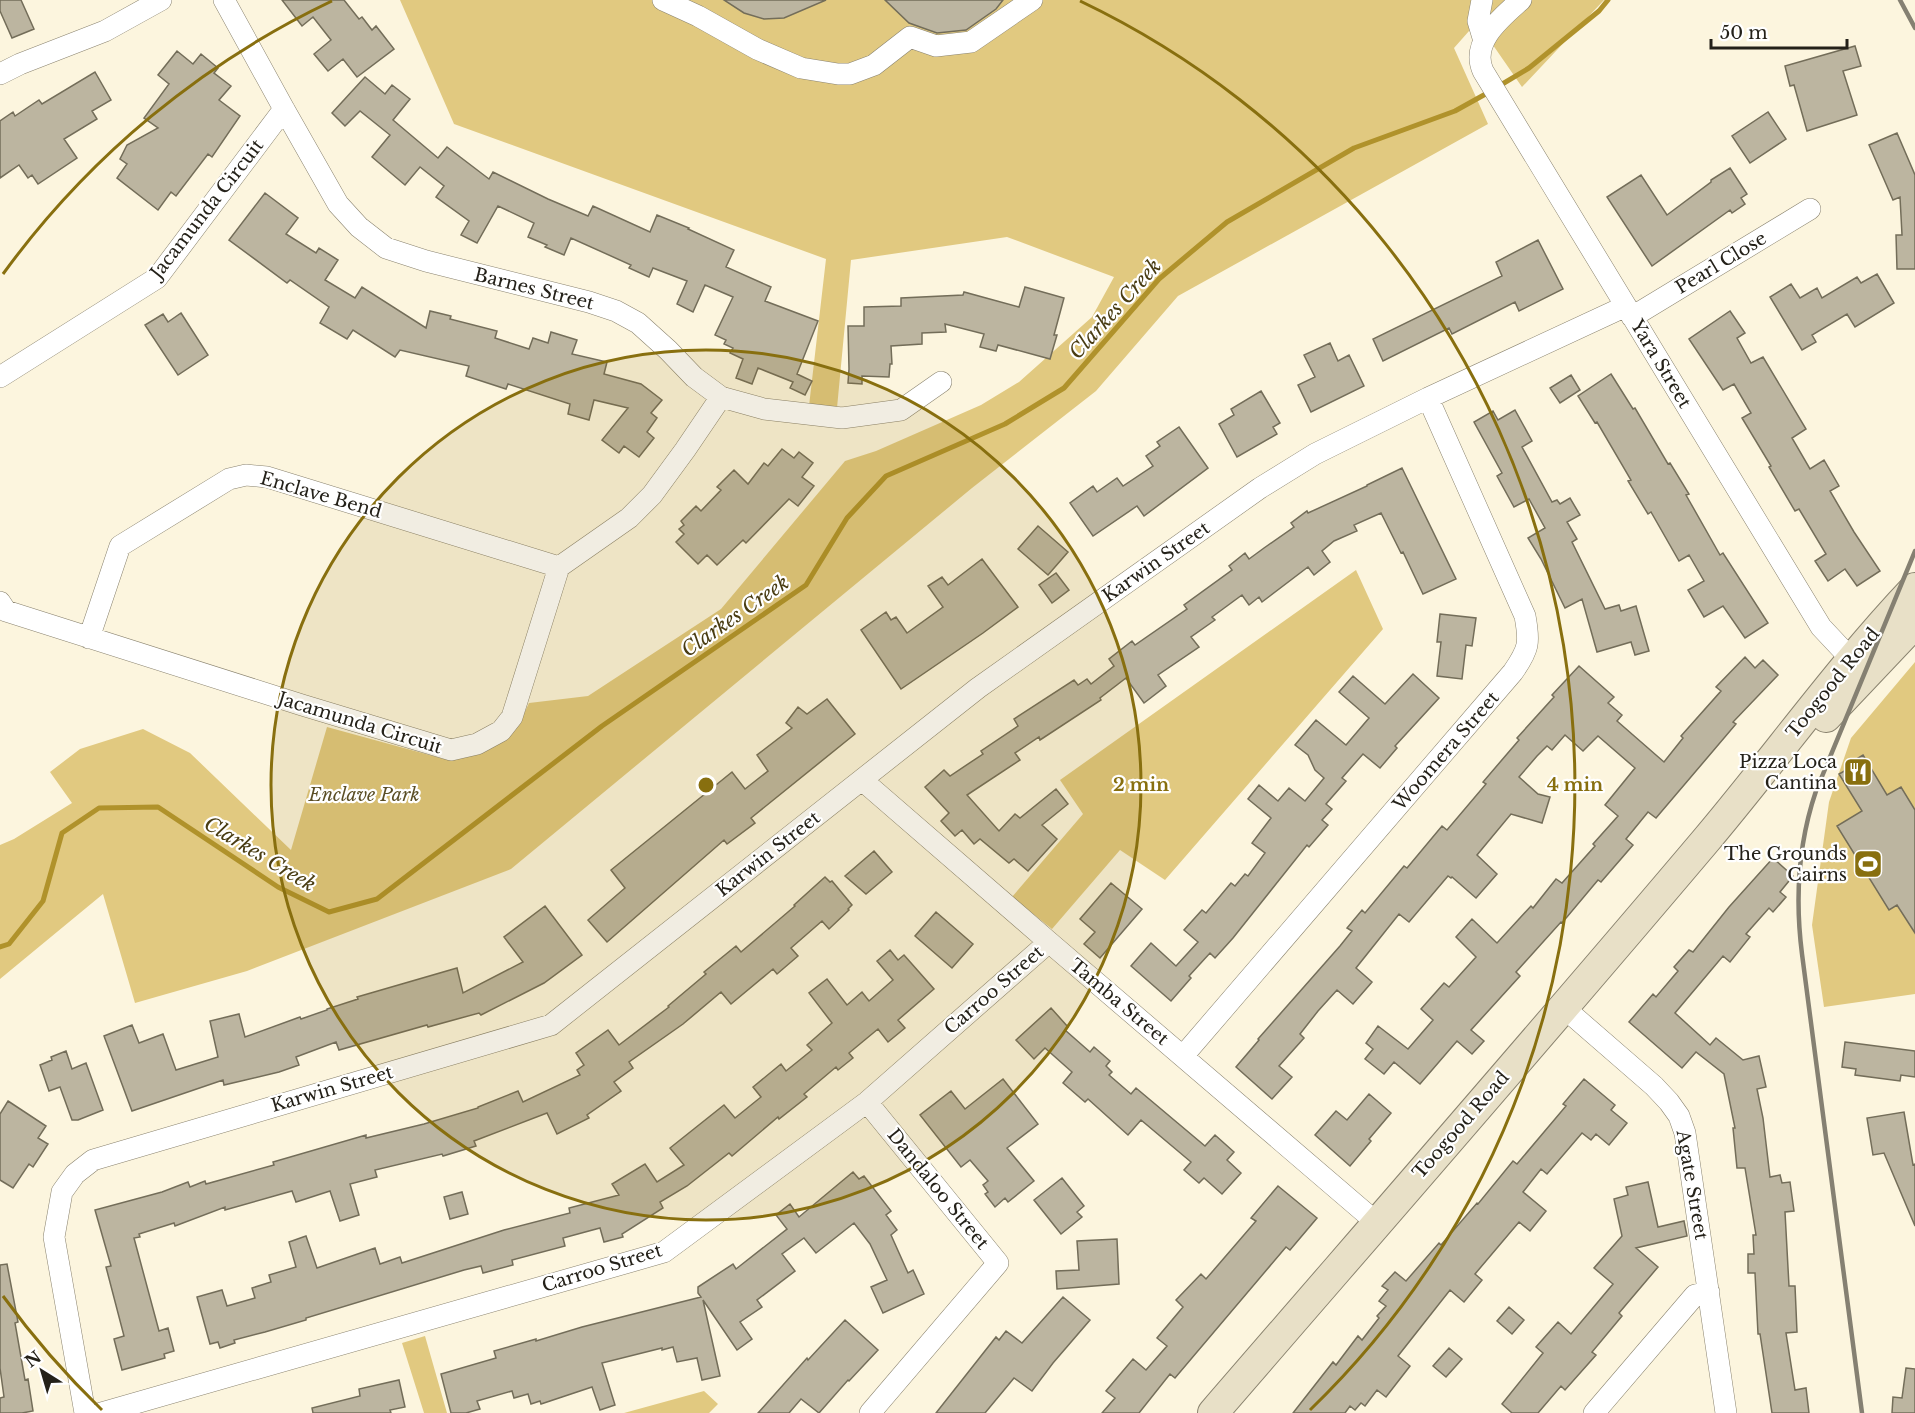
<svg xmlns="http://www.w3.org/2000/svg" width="1915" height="1413" font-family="'Libre Baskerville',serif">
	<rect width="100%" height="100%" fill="#fcf5de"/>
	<path fill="#e1c980" d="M400,0H1604L1522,87L1477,22L1454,48L1488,124L1178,296L1096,391L972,488L511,869L247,971L135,1003L103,894L0,979V845L14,839L72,803L50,772L80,749L143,729L190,753L291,850L327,727L444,759L474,753L520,722L529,703L588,696L721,609L845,461L876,451L981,405L1019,382L1092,317L1114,277L1007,237L851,260L837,408L809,406L826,259L454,124Z
		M1356,570L1383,629L1165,880L1120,850L1052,929L1012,897L1083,814L1060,780Z
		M1915,662V994L1824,1007L1812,925L1829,802L1851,738Z
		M425,1336L447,1413H424L402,1343Z
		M704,1391L718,1404L709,1413H624Z"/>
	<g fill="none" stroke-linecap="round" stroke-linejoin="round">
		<path stroke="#b0922b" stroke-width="5" d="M1499,86L1529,68L1599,11L1608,0
			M0,947L9,944L43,901L62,833L99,808L158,807L278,887L329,912L377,899L602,726L806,585L847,518L886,476L1005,424L1064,388L1159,279L1227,222L1354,148L1455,111L1491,91"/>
	</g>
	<path fill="#bcb5a0" stroke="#736d59" stroke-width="1.5" d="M0,0H21L34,29L12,38L0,11Z
		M282,0H344L359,19L362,17L372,30L376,26L394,49L357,77L343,59L328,71L314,54L331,40L313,17L302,26Z
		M724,0H826L784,18L764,19L744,13Z
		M885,0H1003L996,9L966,30L937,33L909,23Z
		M1855,46L1861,66L1843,71L1857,115L1807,131L1794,85L1790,86L1785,66Z
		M177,51L193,64L201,54L218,68L214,73L231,86L219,100L240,116L212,157L208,154L176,196L171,192L158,210L117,178L127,164L120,159L127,145L158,128L144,118L169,84L158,75Z
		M95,72L111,100L92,111L97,119L64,139L77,158L38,184L32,175L28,178L19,165L0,178V121L13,112L15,116L39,100L42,104Z
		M365,77L385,94L392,85L410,99L393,120L438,158L447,147L489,179L493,172L548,199L588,216L593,206L650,232L657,215L689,228L688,229L734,250L726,267L771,287L765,301L818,321L797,374L812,381L805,395L790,388L793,382L758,368L752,384L736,378L743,359L730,353L733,348L724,344L726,340L715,335L733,297L705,285L693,312L677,304L687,281L653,268L649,277L629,268L631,265L571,238L564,255L545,247L547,245L528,237L534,223L498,206L477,243L461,235L469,221L436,197L444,186L420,167L405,185L372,157L390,135L360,111L345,126L332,113Z
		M1768,112L1786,139L1750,163L1732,136Z
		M1897,133L1915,175V269H1897L1896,235H1902L1900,197L1893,200L1869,145Z
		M1730,168L1747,194L1741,198L1745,204L1732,213L1730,210L1652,266L1607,197L1641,175L1667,215L1711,182V180Z
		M265,193L298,218L286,234L316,253L319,248L338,260L325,280L355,298L362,287L426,328L430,311L451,316L450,319L497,331L495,338L529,349L533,338L548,343L551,332L577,340L572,354L607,362L604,374L641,384L662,400L651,413L657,418L647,432L654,438L639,457L624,446L619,453L602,440L628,408L594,400L589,420L568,414L570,404L508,384L506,389L466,376L469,366L400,350L395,357L353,330L347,339L320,323L329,307L290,280L287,283L229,240Z
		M1538,240L1563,289L1519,311L1515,302L1452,334L1449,328L1383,361L1373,339L1502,276L1496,262Z
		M1877,274L1894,303L1855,327L1847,314L1812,335L1816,342L1802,350L1770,297L1791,284L1800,298L1817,288L1822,298L1857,277L1861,283Z
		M1025,287L1064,298L1054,335H1057L1050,359L998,345L996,351L980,347L984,334L945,324L946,332L922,333V344L891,346L892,364H890L889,377L862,376V384L848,383L849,369L848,326H864V307L901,306V298L963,295L964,292L1019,307Z
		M1730,311L1745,333L1737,338L1751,363L1763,357L1806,429L1792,438L1810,469L1824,460L1839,486L1830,491L1854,532L1880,571L1857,586L1845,569L1828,581L1815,561L1826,554L1799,509L1795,511L1769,467L1771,466L1742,418L1751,413L1734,384L1723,390L1689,339Z
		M181,313L208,355L178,375L145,325L163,314L168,322Z
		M1330,343L1338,361L1349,355L1364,386L1311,412L1298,385L1315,377L1304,355Z
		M1611,374L1633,409L1635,408L1668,464L1670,463L1689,494L1686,495L1720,555L1723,553L1768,623L1745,638L1723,606L1704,617L1688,590L1704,581L1689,555L1679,561L1651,512L1648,514L1628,481L1631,480L1597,422L1595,423L1578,396Z
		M1571,375L1580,390L1560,403L1550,388Z
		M1261,391L1280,423L1273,427L1277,434L1237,457L1219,424L1234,415L1231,409Z
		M1515,410L1532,441L1522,447L1552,502L1557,500L1560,504L1570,498L1580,515L1567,522L1577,539L1572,542L1605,609L1619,605L1621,611L1636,606L1649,651L1635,655L1631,642L1597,652L1582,599L1565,608L1541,559L1528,538L1545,528L1529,499L1514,507L1497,476L1502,473L1474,422L1493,411L1498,420Z
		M1179,427L1208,468L1144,516L1137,506L1093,536L1070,503L1093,486L1097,492L1117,478L1123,486L1153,466L1146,456L1160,446L1157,442Z
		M782,449L794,458L799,452L813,463L802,477L814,486L798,506L789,499L746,543L743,540L717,565L707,555L698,564L676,542L684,534L679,529L684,525L681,521L696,506L701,511L721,490L717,487L734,470L748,484L764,463L768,466Z
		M1402,468L1456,579L1423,594L1403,552L1401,553L1381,513L1354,525L1357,531L1334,541L1322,551L1330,562L1314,575L1308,567L1262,602L1259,597L1249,605L1242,595L1212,617L1215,620L1191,637L1199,647L1158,675L1166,686L1144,703L1126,678L1100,698L1101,700L1040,740L1039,737L1015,753L1020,760L967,795L999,831L1015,814L1020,818L1056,789L1068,804L1042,825L1057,839L1028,871L1014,859L1009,863L980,839L974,844L962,830L955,836L941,821L949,813L925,787L944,770L950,776L983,754L981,751L1018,726L1014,719L1074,680L1078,685L1087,679L1091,684L1114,666L1109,659L1132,641L1135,645L1187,609L1184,605L1232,570L1229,566L1245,553L1249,559L1264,548L1294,527L1291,523L1307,511L1308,513L1367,486V485Z
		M1038,526L1068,552L1048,575L1018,549Z
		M982,559L1018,607L983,633L901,689L861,630L886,612L891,620L896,617L907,633L943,607L928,586L942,577L948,585Z
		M1056,573L1069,590L1052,603L1039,585Z
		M1440,614L1476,618L1472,646L1466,645L1462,679L1437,676L1441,642H1437Z
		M1745,657L1755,668L1763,660L1778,675L1733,722L1736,724L1656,818L1648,812L1626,839L1633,845L1601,882L1598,880L1562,923L1561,922L1516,972L1520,976L1471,1030L1484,1041L1472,1054L1457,1041L1420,1084L1394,1062L1384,1074L1365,1059L1373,1049L1366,1043L1378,1026L1408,1049L1433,1020L1421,1009L1444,983L1449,987L1476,957L1456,937L1472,919L1497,943L1531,906L1533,908L1556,879L1562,883L1595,846L1593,844L1618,816L1605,805L1635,768L1598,736L1583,751L1565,735L1552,750L1547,746L1537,756L1519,777L1538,794L1550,797L1542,823L1511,814L1477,855L1497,874L1476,898L1452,877L1451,878L1448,876L1409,922L1399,914L1356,968L1372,982L1353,1004L1337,990L1318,1011L1300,1034L1304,1038L1279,1066L1292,1077L1272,1099L1236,1067L1259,1040L1258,1039L1340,946L1352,931L1347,928L1362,910L1365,913L1404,866L1407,868L1442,826L1447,830L1486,784L1483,782L1519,740L1517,738L1554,697L1552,695L1579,666L1614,697L1608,703L1622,715L1617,721L1664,762L1683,738L1681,736L1721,691L1716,687Z
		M1413,674L1439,698L1395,746L1397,748L1380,768L1363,754L1342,778L1346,781L1326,804L1332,809L1322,820L1328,825L1309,847L1307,845L1233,938L1215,958L1210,953L1189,976L1191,978L1171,1001L1131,966L1151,943L1176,966L1198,942L1184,930L1202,910L1206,913L1231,883L1235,886L1245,874L1248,876L1265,853L1252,843L1271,818L1248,799L1259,785L1278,801L1289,788L1305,801L1324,778L1315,770L1308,755L1295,745L1316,720L1346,745L1369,718L1339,692L1353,676L1385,704Z
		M827,699L855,734L751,818L755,823L727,844L724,840L607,942L588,920L625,888L611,870L732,772L745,789L768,771L757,755L792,728L786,723L798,707L807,714Z
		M1863,755L1887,795L1901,787L1915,810V933L1897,905L1889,910L1837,826L1862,811L1839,774L1848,769L1845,766Z
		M874,851L892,872L866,894L845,876Z
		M1773,858L1793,876L1780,892L1786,897L1773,912L1769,908L1746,934L1750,937L1730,962L1723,956L1675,1013L1710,1045L1716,1038L1743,1060L1759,1056L1766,1087L1757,1089L1763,1118L1770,1177L1780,1175L1782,1183L1790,1182L1794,1211L1785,1212L1789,1286H1795L1797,1332L1786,1333L1795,1390L1806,1388L1809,1413H1772L1760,1334H1758L1755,1273H1748V1254H1754L1753,1235H1756L1745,1168H1737L1733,1128H1735L1724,1074L1696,1052L1682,1068L1629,1022L1653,994L1656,997L1678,971L1674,967L1689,950L1693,952L1729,907Z
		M825,877L830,882L832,881L852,905L848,909L849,910L829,929L822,921L791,948L798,956L777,974L773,969L731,1004L721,992L683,1024L629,1062L633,1068L614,1082L621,1091L587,1115L589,1118L557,1134L547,1113L474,1141L476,1146L443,1156L442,1154L375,1170L377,1177L350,1184L359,1215L340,1221L330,1191L296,1202L292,1191L225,1210V1207L175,1226L174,1223L139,1234L140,1237L134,1238L159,1331L168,1328L174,1351L164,1354L165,1358L122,1370L114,1339L124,1336L106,1267L111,1266L95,1210L162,1192L188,1182L190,1187L205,1181L206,1184L274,1165L273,1162L366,1135V1138L424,1124L478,1108V1107L518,1091L523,1102L580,1075L577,1070L584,1065L576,1053L608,1030L619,1045L669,1007L668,1006L706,974L704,972L736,946L741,952L795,906L794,905Z
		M1111,883L1142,909L1100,958L1084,944L1095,932L1080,919Z
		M545,906L582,955L544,983L481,1015L479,1013L428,1027L427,1025L339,1050L336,1042L296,1057L299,1065L279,1072L224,1085L223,1080L132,1111L104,1036L132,1025L139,1043L163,1034L176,1070L218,1057L210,1021L239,1014L245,1037L300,1017L301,1019L327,1010V1009L358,999L357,997L457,968L463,993L523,962L504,937Z
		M936,912L973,944L952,968L915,936Z
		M890,950L898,960L904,955L934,989L898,1020L905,1028L888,1042L878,1029L849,1053L853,1058L838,1070L836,1067L804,1094L807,1097L779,1119L778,1117L732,1156L729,1153L687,1186L660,1202L663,1208L622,1234L623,1237L604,1242L600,1228L563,1238L565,1246L512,1260L513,1265L483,1273L481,1266L464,1270L306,1318V1320L265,1332L234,1340L235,1343L220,1348L218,1342L210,1344L197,1297L222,1290L227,1306L255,1298L252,1288L271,1282L269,1275L296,1267L289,1242L306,1236L317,1268L375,1248L380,1264L400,1257L402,1263L504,1230L570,1213L569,1208L619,1195L612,1184L645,1164L657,1182L684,1165L670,1148L724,1105L735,1118L761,1097L753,1087L781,1064L786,1071L812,1050L807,1045L832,1023L809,993L827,979L847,1005L862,992L869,1001L893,980L877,961Z
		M1051,1008L1068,1027L1065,1030L1090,1052L1094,1047L1110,1061L1106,1066L1112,1072L1109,1075L1131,1094L1136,1088L1205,1146L1215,1135L1234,1152L1227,1160L1241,1173L1222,1194L1204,1178L1199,1183L1184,1170L1191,1162L1141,1120L1128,1135L1088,1099L1085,1102L1063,1083L1072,1072L1045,1048L1034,1059L1016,1040Z
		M1845,1042L1915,1051V1077L1901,1075L1900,1081L1855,1075L1856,1069L1842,1067Z
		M66,1051L72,1069L86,1063L103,1110L78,1120H72L60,1087L49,1091L40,1065L52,1060L51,1057Z
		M1003,1079L1038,1124L1007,1148L1034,1181L1008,1202L1005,1198L995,1207L985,1194L988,1192L983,1185L988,1181L970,1160L961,1167L920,1115L951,1091L965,1109Z
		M1584,1079L1615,1105L1611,1110L1627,1123L1609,1145L1596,1134L1591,1140L1582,1133L1547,1174L1541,1169L1523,1192L1546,1211L1530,1231L1519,1222L1475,1274L1482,1280L1464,1302L1450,1290L1398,1356L1410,1366L1386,1397L1377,1390L1365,1406L1361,1403L1355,1410L1350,1406L1345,1413H1293L1333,1362L1336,1365L1358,1336L1362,1340L1379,1318L1377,1316L1386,1306L1379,1301L1388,1290L1382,1286L1395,1272L1406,1281L1439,1243L1441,1245L1477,1203L1478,1204L1513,1161L1517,1164L1566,1106L1563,1104Z
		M1369,1094L1391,1113L1369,1139L1371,1141L1350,1166L1315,1135L1336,1111L1347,1120Z
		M8,1101L46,1126L38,1138L48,1144L33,1167L29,1164L13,1188L0,1180V1114Z
		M1904,1112L1913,1165L1915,1164V1226L1884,1153L1873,1155L1867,1118Z
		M853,1172L859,1179L864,1176L891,1211L886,1215L897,1230L891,1235L908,1273L913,1270L924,1294L883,1313L871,1287L887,1280L870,1244L854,1223L816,1253L804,1238L782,1254L795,1271L757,1300L762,1307L740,1322L752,1339L737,1350L703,1300L720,1376L702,1380L697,1358L677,1362L673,1347L662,1350V1348L602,1363L615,1405L600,1410L592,1387L541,1404L540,1401L531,1404L528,1394L514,1398L512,1391L477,1401L480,1409L466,1413H451L441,1374L496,1358L494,1351L536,1339V1341L582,1327L701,1297L698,1293V1287L733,1264L736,1269L787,1229L776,1215L790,1204L799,1217Z
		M1062,1178L1084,1206L1077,1212L1082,1217L1061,1234L1034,1200Z
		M1648,1182L1658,1227L1684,1221L1687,1236L1636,1248L1658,1267L1619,1313L1622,1316L1592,1352L1596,1355L1565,1390L1561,1386L1538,1413H1512L1502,1404L1543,1353L1536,1347L1558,1322L1571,1334L1613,1284L1594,1268L1622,1236L1614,1199L1628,1195L1626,1187Z
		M1278,1186L1317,1218L1290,1250L1286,1247L1175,1378L1170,1374L1139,1413H1102L1115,1398L1106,1391L1133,1359L1146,1370L1167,1346L1157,1338L1183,1307L1176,1300L1201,1274L1206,1279L1256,1221L1251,1218Z
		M462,1192L468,1214L450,1219L444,1197Z
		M1117,1239L1119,1284L1057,1289L1056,1271L1079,1270L1077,1241Z
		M7,1264L18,1322L15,1323L25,1380L28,1379L33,1411L22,1413H0V1398L4,1397L0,1368V1265Z
		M1063,1297L1090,1320L1053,1363L1032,1391L1014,1378L985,1413H936L996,1337L999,1340L1006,1331L1022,1343Z
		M1509,1307L1524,1320L1512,1334L1497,1321Z
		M845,1320L878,1350L849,1381L848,1380L819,1413L801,1399L789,1413H758L807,1358L808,1360Z
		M1449,1348L1462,1359L1446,1377L1433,1366Z
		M1906,1368L1915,1369V1413H1892L1893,1397L1902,1398Z
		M399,1380L405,1407L390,1410L391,1413H313L312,1408L360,1396L359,1389Z"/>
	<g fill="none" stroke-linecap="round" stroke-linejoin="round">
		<g stroke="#8a836f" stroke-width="22">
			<path id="street" d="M224,0L284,109L338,204L359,227L386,248L426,261L589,302L616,311L638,323L668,350L694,377L721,397L764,409L842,418L901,410L941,382
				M663,0L698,16L757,49L801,68L838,74H850L874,65L910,37L936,46L971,42L1032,0
				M1482,0L1478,21L1484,41
				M1521,0C1502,17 1470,42 1483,71L1821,627L1851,659
				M0,74L20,64L105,31L161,0
				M1632,317L1810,209
				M0,377L157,278L284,109
				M0,602L6,611L302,705L451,750L477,744L501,731L512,717L559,567L629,518L652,495L685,450L721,397
				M89,638L120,546L229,479L246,475L267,477L559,567
				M862,780L1049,942L1377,1223
				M1563,1007L1654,1086L1669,1102L1679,1116L1685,1133L1726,1413
				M1183,1056L1513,672C1529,649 1530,643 1525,616L1428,398
				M867,1102L998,1263L870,1413
				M85,1413L54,1237L62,1192L75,1174L93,1160L551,1025L978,688L1260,488L1315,454L1428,398L1626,306
				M101,1413L664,1252L867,1102L1049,942
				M1594,1413L1695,1295L1709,1292"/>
		</g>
		<g stroke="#8a836f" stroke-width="32">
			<path id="secondary" d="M1826,717L1915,623
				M1213,1413C1378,1222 1544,1032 1707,839C1777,756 1840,667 1915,588"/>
		</g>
		<use href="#street" stroke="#fff" stroke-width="21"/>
		<use href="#secondary" stroke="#e8e0c7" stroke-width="30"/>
		<path stroke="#858072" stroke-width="4.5" d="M1900,0L1915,28
			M1862,1413L1802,954C1795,899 1798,844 1816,791L1915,551"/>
	</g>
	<circle cx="706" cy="785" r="435" fill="#886f0f" fill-opacity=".12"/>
	<g fill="none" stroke="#886f0f" stroke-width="3">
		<circle cx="706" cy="785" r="435"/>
		<path d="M102 1410A869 869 0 0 1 3 1296M3 274A869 869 0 0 1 332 1M1080 1A869 869 0 0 1 1310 1410"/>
	</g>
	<defs>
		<g id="restaurant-square" transform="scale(1.5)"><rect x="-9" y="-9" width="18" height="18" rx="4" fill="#886f0f" stroke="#fff"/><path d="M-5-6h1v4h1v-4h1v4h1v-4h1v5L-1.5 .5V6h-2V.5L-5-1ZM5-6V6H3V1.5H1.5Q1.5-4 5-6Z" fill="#fff"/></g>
		<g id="stadium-square" transform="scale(1.5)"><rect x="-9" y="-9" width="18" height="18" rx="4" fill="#886f0f" stroke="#fff"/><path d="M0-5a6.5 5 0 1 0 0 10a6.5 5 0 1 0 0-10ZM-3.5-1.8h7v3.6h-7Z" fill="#fff"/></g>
	</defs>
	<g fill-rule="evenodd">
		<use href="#restaurant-square" x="1858" y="772"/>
		<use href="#stadium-square" x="1868" y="864"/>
	</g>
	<g text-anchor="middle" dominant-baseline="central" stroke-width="4.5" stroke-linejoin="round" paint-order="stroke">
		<g font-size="18" fill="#242119" stroke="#fff">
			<text transform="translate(207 209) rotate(-52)">Jacamunda Circuit</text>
			<text transform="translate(1721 263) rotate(-31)">Pearl Close</text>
			<text transform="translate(534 289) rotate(14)">Barnes Street</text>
			<text transform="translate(1661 364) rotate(59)">Yara Street</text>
			<text transform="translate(321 495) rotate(16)">Enclave Bend</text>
			<text transform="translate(1156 562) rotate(-35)">Karwin Street</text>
			<text transform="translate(1833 683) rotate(-51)">Toogood Road</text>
			<text transform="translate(360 723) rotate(17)">Jacamunda Circuit</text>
			<text transform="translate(1446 751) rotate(-49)">Woomera Street</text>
			<text transform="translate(768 854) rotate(-38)">Karwin Street</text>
			<text transform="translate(994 990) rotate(-41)">Carroo Street</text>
			<text transform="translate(1119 1002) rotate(40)">Tamba Street</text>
			<text transform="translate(332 1089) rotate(-16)">Karwin Street</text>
			<text transform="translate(1461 1125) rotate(-49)">Toogood Road</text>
			<text transform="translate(1692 1185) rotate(80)">Agate Street</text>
			<text transform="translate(938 1189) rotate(51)">Dandaloo Street</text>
			<text transform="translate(602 1268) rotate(-17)">Carroo Street</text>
		</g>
		<g font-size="18" fill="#242119" stroke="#fff" text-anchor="end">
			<text x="1837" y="762">Pizza Loca<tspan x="1837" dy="21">Cantina</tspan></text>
			<text x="1847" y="854">The Grounds<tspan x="1847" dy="21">Cairns</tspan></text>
		</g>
		<g font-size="18" font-style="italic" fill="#5b4e25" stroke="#fff">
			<text x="364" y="795">Enclave Park</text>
		</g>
		<g font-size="20" font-style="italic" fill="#493c12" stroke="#fff">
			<text transform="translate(1115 309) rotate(-48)">Clarkes Creek</text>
			<text transform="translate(735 616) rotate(-35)">Clarkes Creek</text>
			<text transform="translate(260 854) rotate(31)">Clarkes Creek</text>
		</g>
	</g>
	<circle cx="706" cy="785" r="9" fill="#886f0f" stroke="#fff" stroke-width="3"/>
	<g font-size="18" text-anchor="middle" font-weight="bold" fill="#886f0f" stroke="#fff" stroke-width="4.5" stroke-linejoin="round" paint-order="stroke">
		<text x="1141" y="791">2 min</text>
		<text x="1575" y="791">4 min</text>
	</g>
	<g transform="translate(42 1371) rotate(323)" stroke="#ffffff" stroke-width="4.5" paint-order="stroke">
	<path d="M0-4.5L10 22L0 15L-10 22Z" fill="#242119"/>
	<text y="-9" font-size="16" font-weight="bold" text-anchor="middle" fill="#242119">N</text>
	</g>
	<path d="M1711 39v9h136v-9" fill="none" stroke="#242119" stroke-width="3"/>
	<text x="1720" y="39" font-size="18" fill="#242119" stroke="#ffffff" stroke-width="4.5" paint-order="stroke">50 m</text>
</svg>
